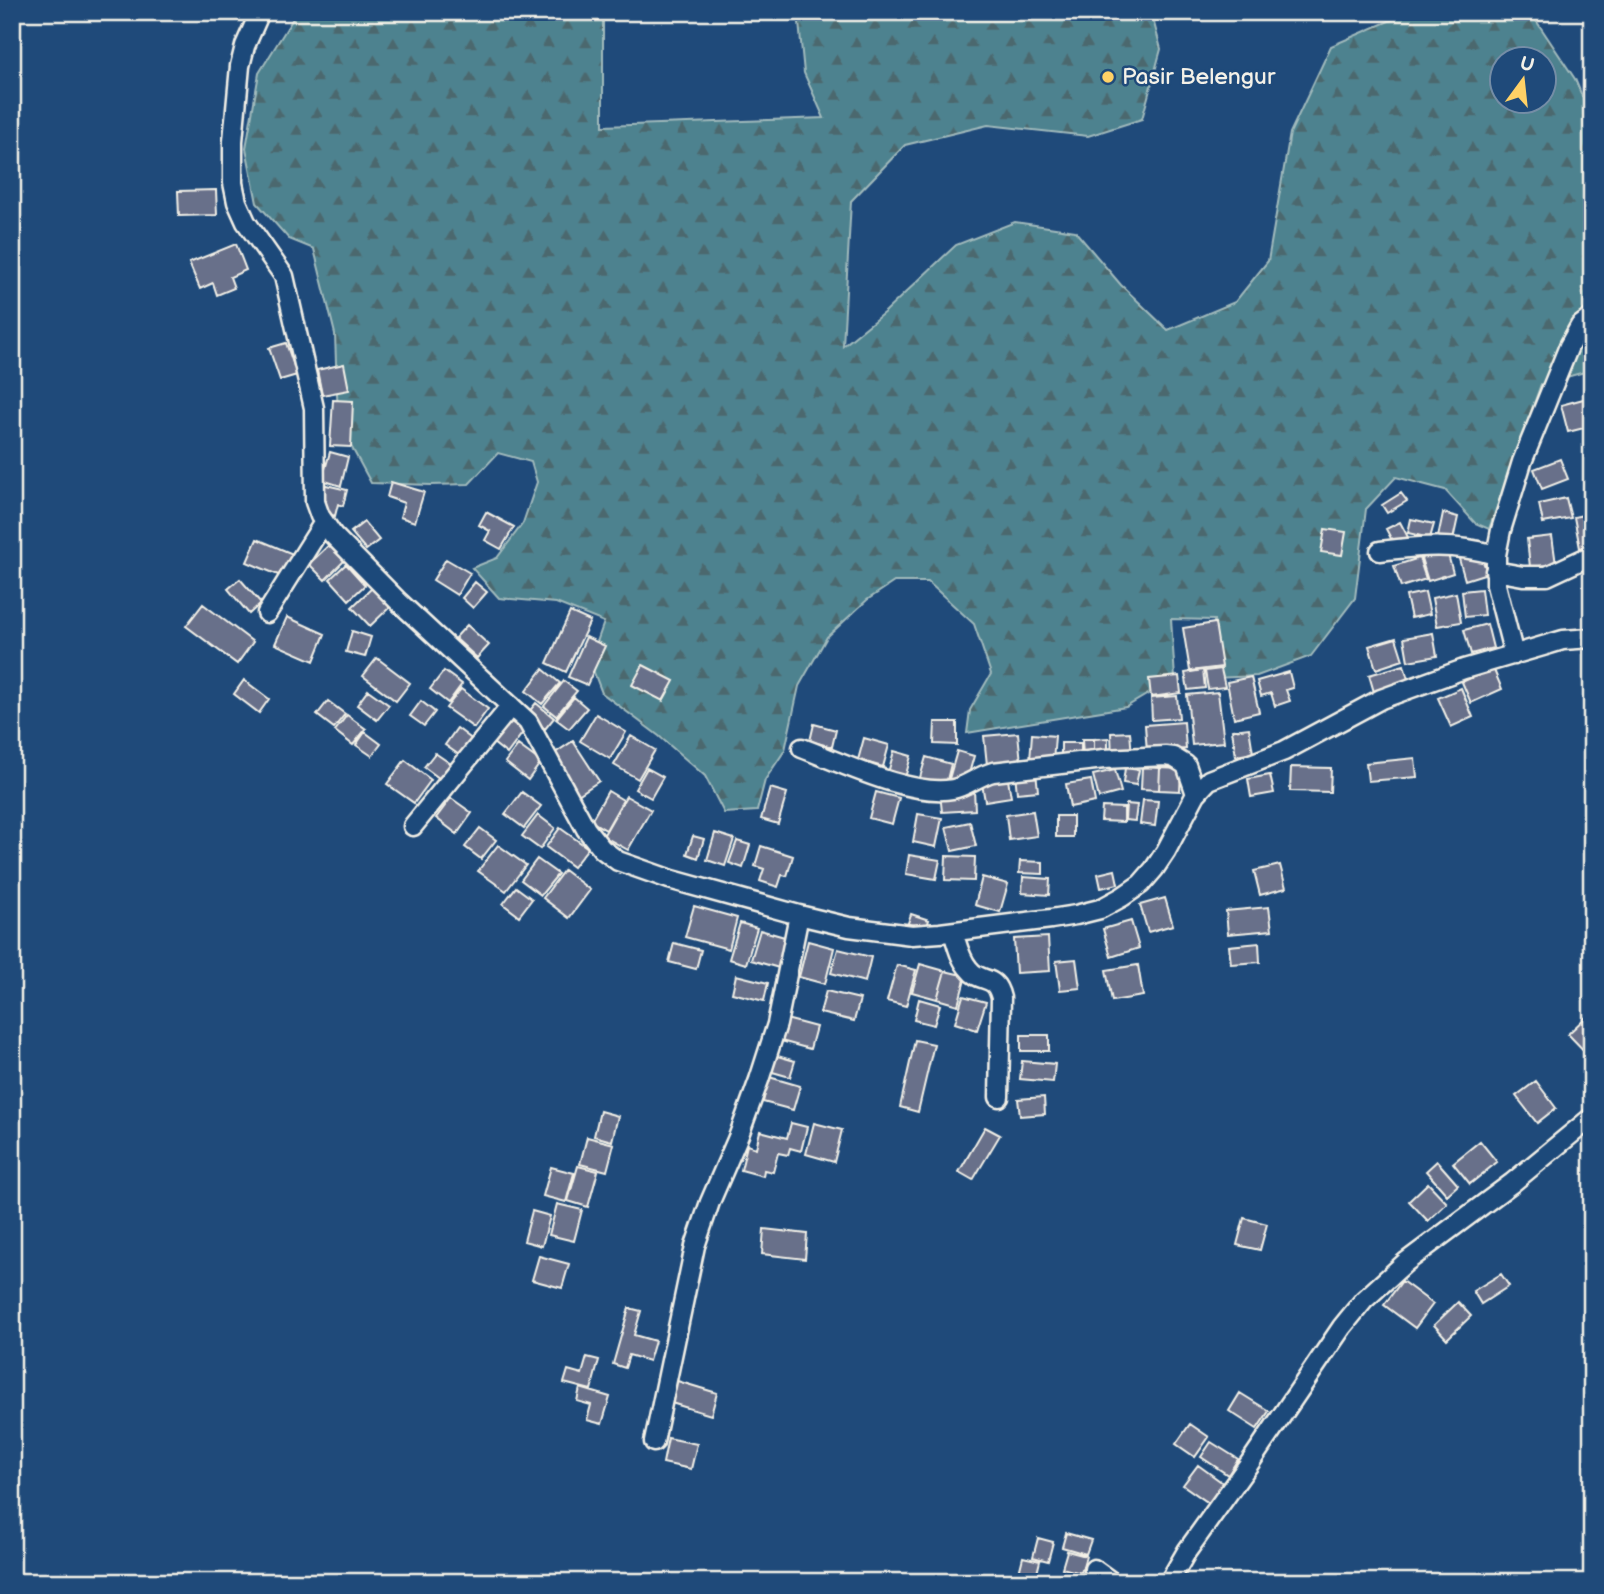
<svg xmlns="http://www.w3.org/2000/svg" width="1604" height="1594" font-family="'Balsamiq Sans',sans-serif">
	<defs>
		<pattern id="forest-firs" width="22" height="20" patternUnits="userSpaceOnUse" patternTransform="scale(1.75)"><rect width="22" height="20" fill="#4e828f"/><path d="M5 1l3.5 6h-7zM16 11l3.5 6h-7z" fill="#4c686e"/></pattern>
	</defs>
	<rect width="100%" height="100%" fill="#1f4a7a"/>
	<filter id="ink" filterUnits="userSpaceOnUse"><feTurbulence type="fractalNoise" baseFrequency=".0143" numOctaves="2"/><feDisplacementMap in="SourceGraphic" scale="14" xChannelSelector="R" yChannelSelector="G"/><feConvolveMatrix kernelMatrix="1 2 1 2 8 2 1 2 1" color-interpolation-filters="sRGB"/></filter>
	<g filter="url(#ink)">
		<path fill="url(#forest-firs)" stroke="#a1babc" stroke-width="2" fill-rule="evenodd" d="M297,12H603V126L824,118L804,73L798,12H1151L1161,49L1142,119L1088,136L988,125L905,145L851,201L843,346L886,311L956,245L1015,222L1075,231L1121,285L1168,330L1235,302L1268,261L1290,133L1331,46L1405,14L1533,16L1575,79L1592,120V370L1541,384L1489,529L1475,523L1445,490L1396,477L1366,509L1355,598L1311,656L1257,676L1214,678V620L1171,619L1175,678L1126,707L967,733L970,710L991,674L974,624L928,582H894L867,600L827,637L799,686L785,750L765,780L757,811L724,813L705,776L659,736L602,693L590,662L604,622L556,603L499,598L472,568L497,558L523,523L537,482L531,462L498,453L469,484L431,485L371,483L338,422L335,334L314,249L289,239L257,203L246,148L259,73ZM1502,60H1544V102H1502Z"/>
		<path fill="#676f8a" stroke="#f4f1e8" stroke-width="2" d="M216,190L217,215L179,216L178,191Z
			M236,244L246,270L230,277L234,288L217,295L213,283L200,289L189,263Z
			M286,343L297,375L280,380L269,348Z
			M344,364L349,390L322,395L317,370Z
			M1587,398L1592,419V426L1568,432L1561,405Z
			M333,400L353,401L351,447L330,446Z
			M330,452L348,457L341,486L322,480Z
			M1560,459L1568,479L1542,489L1534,469Z
			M391,482L424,492L415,522L400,517L404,503L387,497Z
			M322,484L347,490L343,506L338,504L335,516L323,512L326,501L318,499Z
			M1401,493L1407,501L1387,513L1382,505Z
			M1566,498L1571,518L1543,523L1539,504Z
			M486,512L514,527L501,549L485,540L490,531L479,525Z
			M1443,513L1458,517L1453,540L1438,537Z
			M1592,513V546L1580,548L1574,517Z
			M1411,519L1434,524L1430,538L1408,533Z
			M364,522L379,540L366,550L351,532Z
			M1400,522L1410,541L1396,548L1386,529Z
			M1325,529L1346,532L1342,555L1321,552Z
			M1552,536L1556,564L1530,567L1527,539Z
			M257,539L293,554L283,577L247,562Z
			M330,544L345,560L325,580L309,564Z
			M1447,551L1453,573L1428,581L1421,558Z
			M1480,552L1487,573L1465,580L1459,559Z
			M1419,558L1426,579L1401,587L1394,566Z
			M446,559L470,573L457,595L433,580Z
			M346,564L365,585L349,600L330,579Z
			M240,579L261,603L249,614L228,589Z
			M475,582L487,592L473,608L462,598Z
			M373,587L391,606L370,626L352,607Z
			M1481,589L1484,615L1465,617L1462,591Z
			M1425,592L1430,614L1411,618L1406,596Z
			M1456,593L1461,622L1437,626L1432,598Z
			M203,604L253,642L237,664L186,626Z
			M570,612L590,621L566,672L547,663Z
			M287,617L325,634L314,661L275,644Z
			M1215,623L1222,667L1190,671L1183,628Z
			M1487,624L1493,648L1471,654L1464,630Z
			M467,625L489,645L477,658L455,638Z
			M352,631L371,637L365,657L346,652Z
			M1433,633L1437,656L1408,661L1404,638Z
			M586,637L605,646L587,685L568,677Z
			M1396,638L1403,660L1376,669L1369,646Z
			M377,658L410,683L396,701L363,676Z
			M643,665L674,681L663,701L632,685Z
			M1404,665L1409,683L1374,692L1369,675Z
			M1493,668L1502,689L1471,703L1462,682Z
			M543,669L560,683L542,704L526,691Z
			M1221,669L1225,687L1208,689L1205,671Z
			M1203,670L1205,688L1188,690L1185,673Z
			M444,671L462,684L448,703L430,689Z
			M1289,672L1293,688L1286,690L1290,701L1275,706L1271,693L1261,696L1257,681Z
			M1179,676L1181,693L1151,697L1149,679Z
			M1251,677L1259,712L1234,718L1227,682Z
			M244,680L269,699L259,713L234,694Z
			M564,681L577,691L556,716L544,706Z
			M1461,688L1473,717L1451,727L1438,698Z
			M461,689L488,709L474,728L446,708Z
			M368,690L389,705L377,720L357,705Z
			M1218,692L1224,742L1192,745L1187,695Z
			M1177,696L1179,718L1152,720L1151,698Z
			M574,697L587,708L569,729L556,719Z
			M328,701L345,714L334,728L317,715Z
			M421,701L435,712L424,726L410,716Z
			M536,703L554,718L545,729L527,714Z
			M596,714L626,732L610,759L580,741Z
			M347,715L366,729L353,745L335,731Z
			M508,720L524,731L507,754L492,742Z
			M935,722H957V745L934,744Z
			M1184,722L1186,749L1147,752L1145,725Z
			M814,724L836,730L832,747L810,741Z
			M457,728L474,741L462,757L445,745Z
			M1249,728L1253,753L1236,756L1232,730Z
			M365,732L381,744L372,756L356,745Z
			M1130,732L1132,755L1112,757L1111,733Z
			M1018,733L1021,762L987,765L984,736Z
			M1032,734L1055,736L1053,761L1030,760Z
			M631,736L655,750L638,779L614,765Z
			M864,738L889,745L883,767L858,760Z
			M1108,738V756H1094V739Z
			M1082,739H1094V756L1083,757Z
			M573,741L599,781L578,795L552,755Z
			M1061,743H1081V761L1061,762Z
			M518,745L541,762L528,780L505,762Z
			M894,751L911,756L905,778L888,773Z
			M957,751L974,756L966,784L949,779Z
			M435,753L454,766L443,781L424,767Z
			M926,757L951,764L945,788L919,781Z
			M1415,758L1417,777L1368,781L1366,763Z
			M405,760L431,780L414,803L387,784Z
			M1142,767L1160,768L1159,790L1141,789Z
			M1291,767L1331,768L1330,792L1290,791Z
			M647,768L663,777L651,798L635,789Z
			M1125,768L1139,770L1136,785L1123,783Z
			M1160,768L1181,769L1180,791L1159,790Z
			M1115,770L1121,792L1099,798L1093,775Z
			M1036,771L1038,791L1017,793L1015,773Z
			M1007,774L1011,797L985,801L981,778Z
			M1270,775L1274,793L1251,797L1248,779Z
			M1091,780L1095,802L1070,807L1066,784Z
			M770,788L787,793L778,824L761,819Z
			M974,790L975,810L942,812L940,793Z
			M608,791L623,800L606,830L591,821Z
			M522,792L541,806L524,828L505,814Z
			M876,792L899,798L892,824L869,818Z
			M626,796L651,810L628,850L603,836Z
			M451,798L472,813L457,834L436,818Z
			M1143,800L1158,801L1155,826L1140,824Z
			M1126,804L1137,805L1135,821L1125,820Z
			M1102,807L1124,808V822L1101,821Z
			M1033,811L1037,836L1009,840L1006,815Z
			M918,814L942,818L936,847L913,842Z
			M538,815L555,828L540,849L522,836Z
			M1056,816H1073V837H1056Z
			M970,822L976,846L952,851L946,827Z
			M480,828L496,840L481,859L465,847Z
			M560,828L588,848L573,867L546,847Z
			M715,833L734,839L725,866L707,860Z
			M693,836L704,839L698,858L687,854Z
			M737,841L750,845L743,868L729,863Z
			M498,845L526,865L506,891L478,871Z
			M761,846L793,856L787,876L782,875L778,887L760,881L764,869L755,866Z
			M909,855L940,860L936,879L906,874Z
			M946,856L975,857L974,881L945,880Z
			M537,859L558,874L541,895L521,880Z
			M1020,861L1043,862V874L1019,873Z
			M1280,865L1286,888L1260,895L1254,871Z
			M564,870L590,890L569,918L543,898Z
			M1115,870L1118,884L1101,888L1098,874Z
			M982,877L1008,884L1000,912L975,905Z
			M1023,877L1050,879L1049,895L1022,893Z
			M516,887L532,899L519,916L503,904Z
			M1165,898L1173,925L1148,932L1140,905Z
			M694,906L737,918L729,949L685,937Z
			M1269,907L1272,930L1228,934L1226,911Z
			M911,914L929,920L925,932L907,926Z
			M1131,921L1139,948L1111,957L1103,929Z
			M740,923L757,928L746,964L729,959Z
			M760,930L788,938L779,968L751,960Z
			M1048,937L1050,971L1016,973L1014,939Z
			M808,941L834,948L825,984L799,977Z
			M674,943L701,950L696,969L669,962Z
			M1259,943L1260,962L1231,964L1229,946Z
			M838,949L871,957L865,982L831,973Z
			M1076,959L1080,988L1060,990L1056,961Z
			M920,964L945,971L937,999L912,992Z
			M897,965L916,970L906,1006L887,1001Z
			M1138,965L1143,996L1112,1001L1106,970Z
			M945,971L966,976L958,1005L937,999Z
			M736,975L768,983L764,1001L732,993Z
			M826,991L860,999L854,1021L820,1013Z
			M963,996L986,1002L977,1030L955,1023Z
			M919,999L940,1005L934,1025L914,1020Z
			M1587,1016L1592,1021V1059L1568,1034Z
			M786,1019L816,1027L810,1049L781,1041Z
			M1021,1035H1049V1051H1021Z
			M915,1040L934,1044L918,1112L900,1107Z
			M774,1055L795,1061L790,1077L769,1071Z
			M1022,1061L1055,1064L1053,1082L1020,1079Z
			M769,1077L800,1086L793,1110L763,1102Z
			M1536,1081L1556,1108L1537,1123L1516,1096Z
			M1044,1097L1045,1114L1020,1116L1018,1099Z
			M600,1111L618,1116L612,1141L594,1136Z
			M791,1123L807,1127L801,1151L790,1148L788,1155L778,1153L773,1172L764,1170L763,1176L741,1170L747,1145L756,1148L760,1131L787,1138Z
			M814,1123L842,1130L834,1162L806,1154Z
			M985,1127L1000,1135L973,1180L959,1172Z
			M587,1137L614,1144L607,1171L580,1164Z
			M1480,1141L1497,1162L1470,1184L1453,1163Z
			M1437,1161L1458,1185L1447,1195L1426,1171Z
			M578,1166L598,1171L588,1207L568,1201Z
			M551,1167L574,1173L566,1202L543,1196Z
			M1428,1183L1447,1203L1428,1221L1409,1201Z
			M557,1204L582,1210L574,1241L549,1235Z
			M532,1211L550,1216L542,1246L524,1241Z
			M1244,1218L1267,1224L1260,1250L1237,1245Z
			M764,1229L807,1234L805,1259L762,1254Z
			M539,1256L569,1264L562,1288L532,1280Z
			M1501,1274L1509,1286L1481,1304L1473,1291Z
			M1402,1281L1433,1304L1415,1328L1384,1305Z
			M1458,1302L1471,1316L1447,1339L1434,1325Z
			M629,1308L641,1311L634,1335L655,1341L649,1361L629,1355L625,1368L613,1364Z
			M587,1357L599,1360L591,1390L564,1383L568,1370L582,1374Z
			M674,1380L717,1393L711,1415L668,1402Z
			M580,1388L610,1397L602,1424L587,1420L591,1405L577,1401Z
			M1240,1393L1269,1411L1257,1429L1229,1411Z
			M1190,1424L1209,1437L1195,1457L1176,1444Z
			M668,1438L697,1444L691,1469L663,1463Z
			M1211,1442L1238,1459L1228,1475L1201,1457Z
			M1198,1465L1227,1486L1213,1506L1183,1485Z
			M1066,1533L1091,1540L1086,1554L1062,1547Z
			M1038,1538L1053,1542L1048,1561L1033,1557Z
			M1067,1551L1086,1556L1081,1573L1062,1568Z
			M1023,1557L1040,1561L1036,1577L1019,1573Z"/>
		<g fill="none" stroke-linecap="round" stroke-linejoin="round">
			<g stroke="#f4f1e8" stroke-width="23">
				<path id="minor" d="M260,12L245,46L240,66L233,141V183L237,202L246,222L284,276L314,408L315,502L320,516L333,535L399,602L528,722L586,829L602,849L618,861L669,879L799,915L849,927L912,935L940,933L1051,919L1076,915L1100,909L1122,897L1141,884L1154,869L1166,851L1196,794L1209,780L1284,751L1381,699L1464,669L1543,646L1563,640L1592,638
					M1380,551C1423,546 1453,543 1496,555
					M1495,571L1523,576H1547L1592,555
					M267,613L324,522
					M1514,655L1496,585V555L1501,530L1522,462L1569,346L1580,326L1592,317
					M802,748C842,763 912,797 953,789C967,786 978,776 993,772L1104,759L1165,756L1173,757L1186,765L1196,794
					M413,826L511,706
					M953,932C957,944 960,959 969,969C981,985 995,972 1001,998L999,1097
					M654,1442L695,1246L710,1202L739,1135L759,1080L777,1024L799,915
					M1094,1569L1112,1582
					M1169,1582L1187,1551L1249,1464L1342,1327L1364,1300L1406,1262L1512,1183L1592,1117"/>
			</g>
			<use href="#minor" stroke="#1f4a7a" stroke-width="18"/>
		</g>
	</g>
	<circle fill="#ffd166" stroke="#1f4a7a" stroke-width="2.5" cx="1108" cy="77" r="7"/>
	<g text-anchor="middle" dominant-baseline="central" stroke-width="5" stroke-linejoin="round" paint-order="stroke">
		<g font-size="23" fill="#f4f1e8" stroke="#1f4a7a" text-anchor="start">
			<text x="1122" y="77">Pasir Belengur</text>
		</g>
	</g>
	<rect width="1604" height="1594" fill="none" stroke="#1f4a7a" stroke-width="42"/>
	<rect x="21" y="21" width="1562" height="1552" fill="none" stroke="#f4f1e8" stroke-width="2.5" filter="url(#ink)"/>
	<g transform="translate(1523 80) rotate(15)"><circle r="33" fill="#1f4a7a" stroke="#748da6" stroke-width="2"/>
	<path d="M0-5L12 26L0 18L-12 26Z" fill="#ffd166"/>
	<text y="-10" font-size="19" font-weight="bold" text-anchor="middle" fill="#f4f1e8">U</text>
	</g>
</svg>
